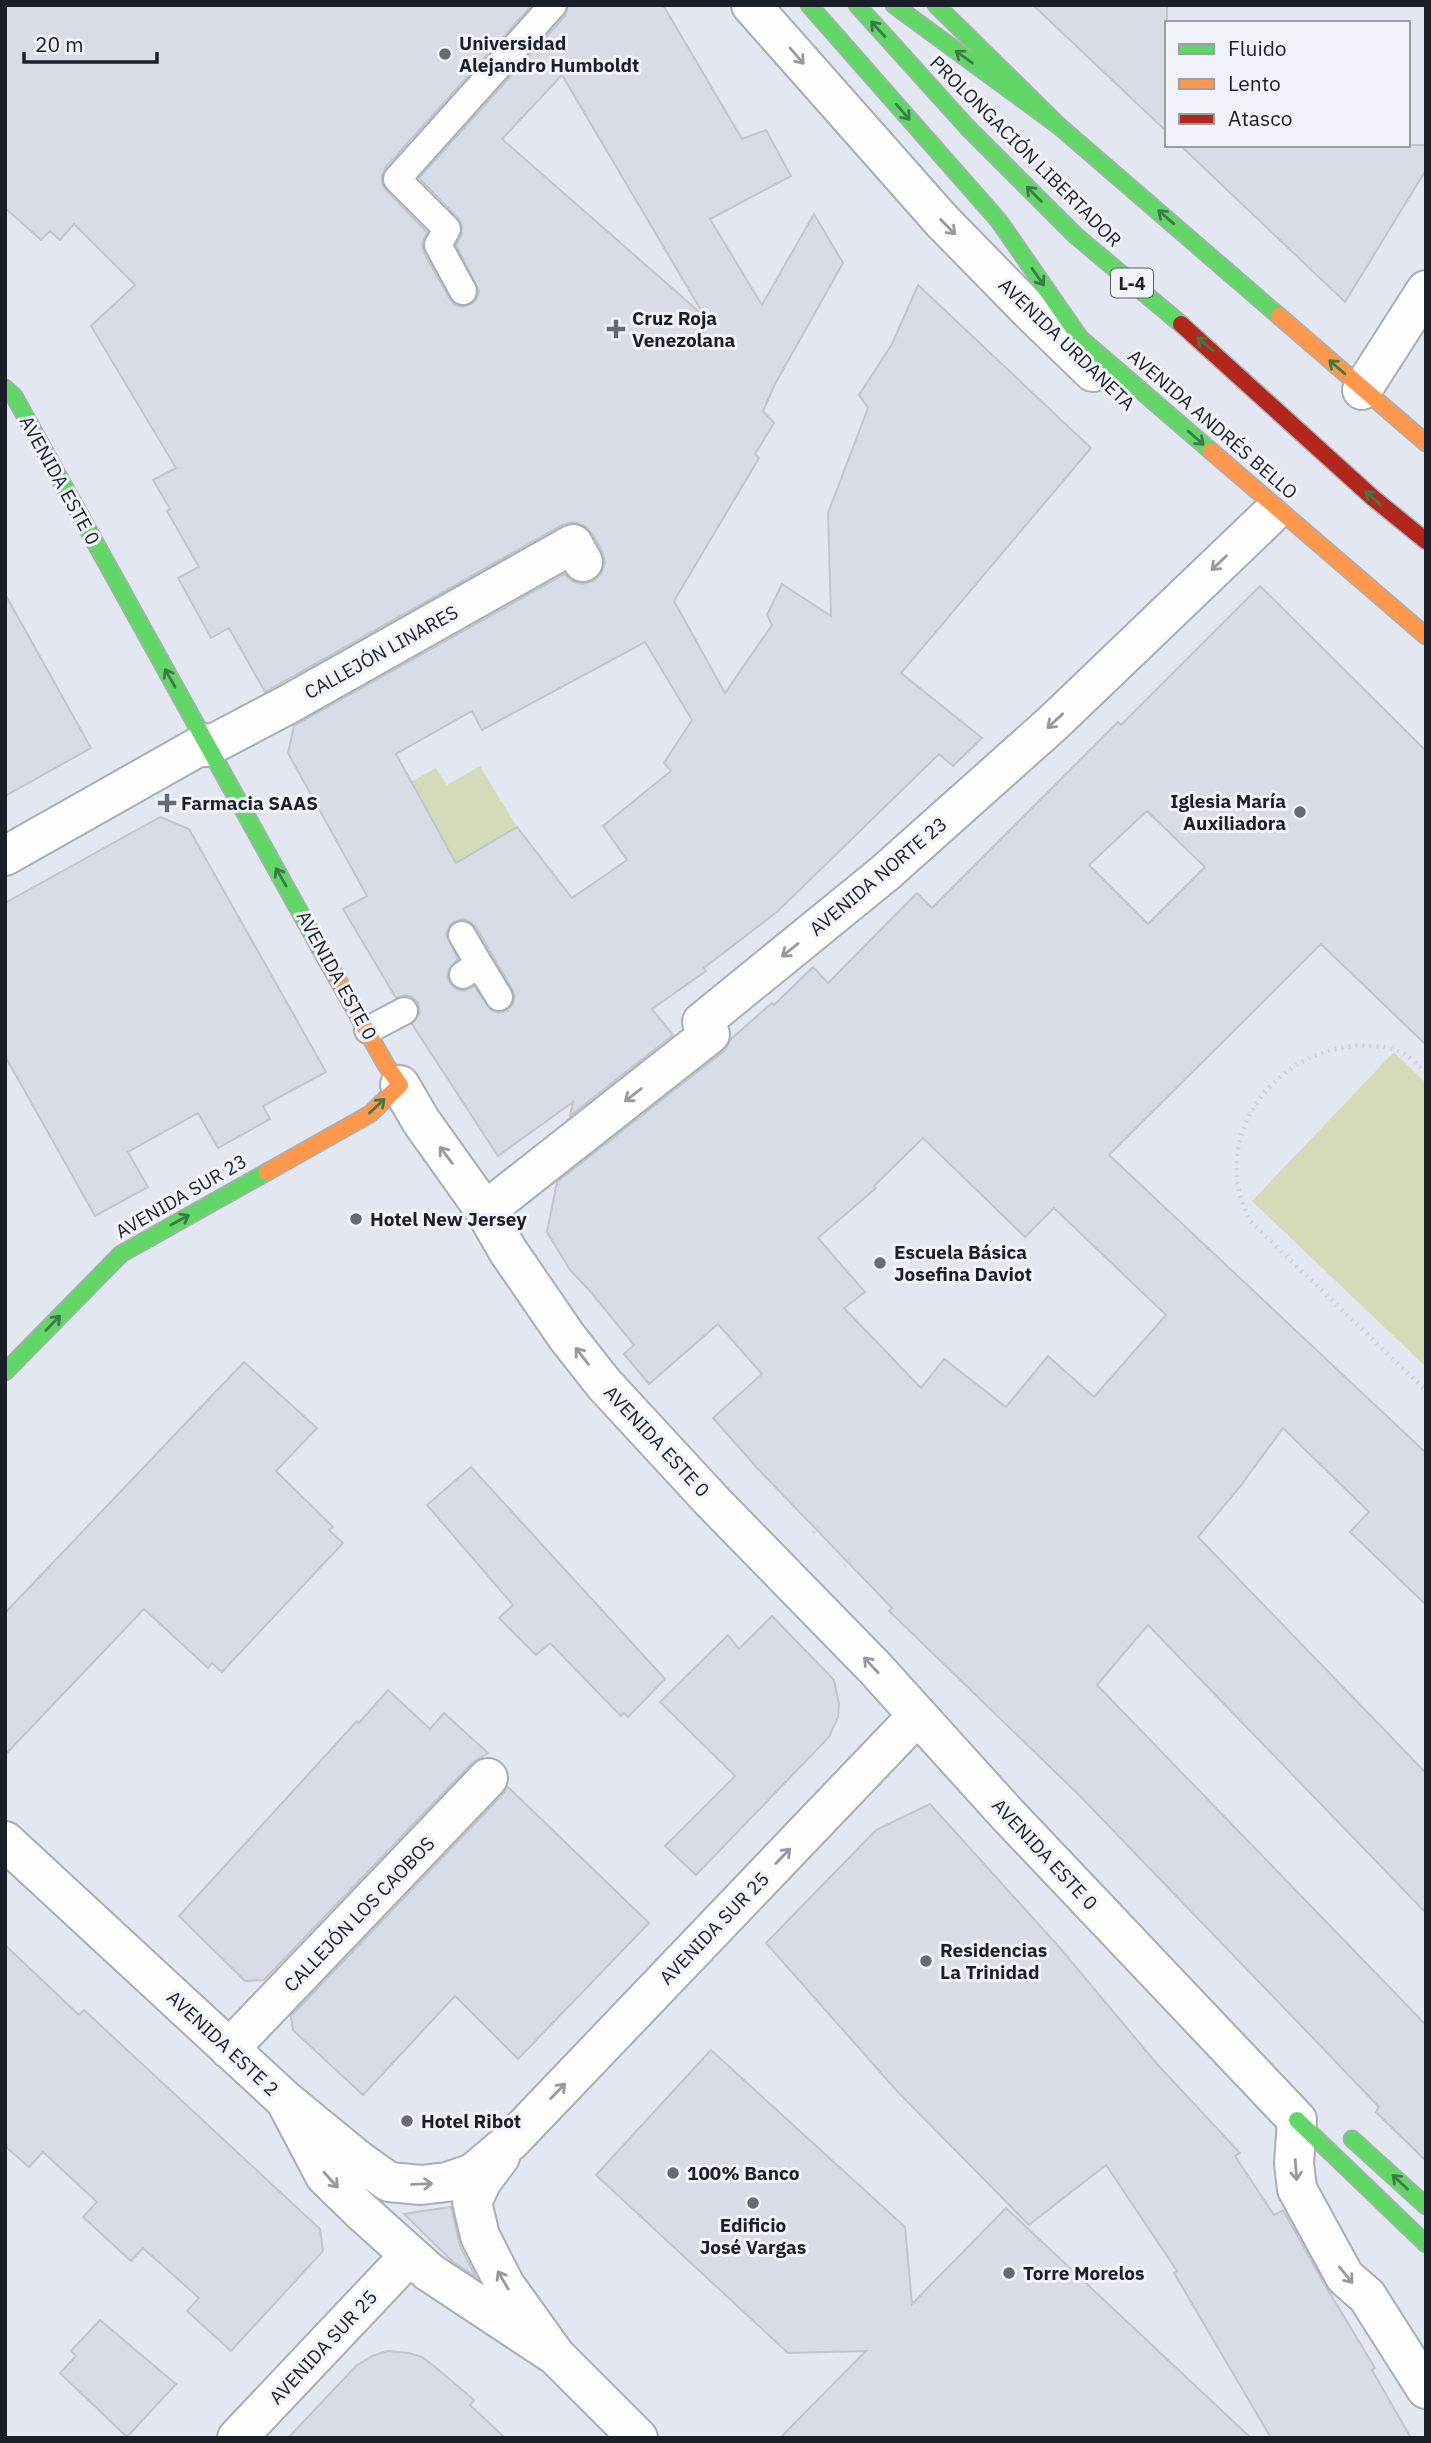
<svg xmlns="http://www.w3.org/2000/svg" width="1431" height="2443" font-family="'IBM Plex Sans',sans-serif">
	<rect width="100%" height="100%" fill="#f2f4f7"/>
	<path fill="#e3e7f1" fill-rule="evenodd" d="M5,5H1426V2438H5ZM1167,23H1408V145H1167Z"/>
	<path fill="#d4dbb9" d="M480,766L517,827L429,879L411,782L436,768L447,785Z
		M1394,1052L1426,1083V1367L1252,1201Z"/>
	<path fill="#d7dce6" stroke="#c2c5cc" stroke-width="2" fill-rule="evenodd" d="M5,5H532L385,168L382,176V184L386,190L427,232L422,244L424,253L450,299L455,305L463,307L471,304L476,300L479,291L456,245L461,236L462,226L458,218L419,178L565,16L568,5H663L742,139L766,130L791,176L710,219L762,305L814,214L843,263L775,384L763,411L774,423L755,454L759,458L674,601L725,693L772,625L767,615L782,584L831,616L828,513L868,408L859,395L892,344L918,285L1091,448L901,673L982,738L953,766L939,754L778,911L704,968L706,971L652,1009L673,1035L570,1116L573,1102L498,1156L412,1024L420,1012L418,1003L412,997L405,995L396,998L343,909L367,896L288,753L294,726L565,574L572,581L582,584L594,581L601,574L605,563L602,551L592,533L585,526L574,522L562,525L265,692L229,628L211,638L178,578L199,567L167,511L170,509L153,480L176,468L91,326L135,285L74,224L60,240L50,231L41,240L5,208ZM562,75L705,317L502,139ZM645,642L692,720L664,763L671,771L603,826L627,860L572,898L517,827L456,863L396,754L472,711L482,730ZM463,919L470,922L476,927L512,989L515,996L513,1004L507,1011L499,1013L491,1010L474,986L464,991L456,989L450,983L447,977L449,969L458,959L446,934L449,927L453,922Z
		M1033,5H1167V132Z
		M1180,145H1426V170L1345,302Z
		M1260,586L1426,751V1045L1321,944L1109,1155L1426,1453V1605L1350,1532L1369,1512L1283,1428L1239,1488L1198,1537L1426,1773V1913L1148,1625L1097,1685L1426,2025V2161L1376,2112L1379,2107L1336,2062L1080,1796L889,1611L892,1608L758,1469L713,1418L762,1374L718,1324L649,1384L624,1354L634,1345L590,1291L570,1270L547,1232L557,1182L724,1051L731,1039L772,1003L774,1005L813,967L828,983L917,893L932,908L1118,722L1121,725ZM1147,811L1205,867L1148,924L1089,865ZM923,1138L1025,1237L1054,1208L1166,1315L1094,1397L1048,1356L1006,1407L944,1359L921,1388L844,1308L865,1292L818,1238L876,1188L874,1186Z
		M5,594L91,748L5,796Z
		M160,817L189,829L326,1072L263,1106L270,1119L218,1148L198,1113L128,1152L148,1187L95,1216L5,1056V903Z
		M244,1362L317,1428L276,1471L333,1527L329,1530L343,1543L222,1672L212,1663L208,1668L144,1609L5,1755V1613Z
		M471,1467L665,1679L628,1717L624,1713L621,1716L550,1643L536,1655L499,1618L513,1605L427,1505Z
		M772,1616L834,1680L839,1704L838,1717L829,1737L696,1875L665,1846L735,1776L660,1702L728,1635L739,1649Z
		M388,1690L430,1729L444,1713L488,1753L472,1763L264,1980L245,1981L179,1916L357,1721L359,1723Z
		M508,1787L649,1923L518,2059L455,1996L363,2095L293,2030L291,2016L504,1793Z
		M930,1804L1060,1948L1157,2064L1240,2153L1235,2156L1274,2215L1283,2210L1326,2287L1375,2368L1372,2370L1411,2438H1271L1174,2273L1177,2271L1106,2165L1029,2225L897,2091L766,1943L876,1830Z
		M5,1945L79,2015L84,2010L320,2229L323,2251L231,2351L187,2311L199,2298L143,2248L131,2261L83,2217L97,2202L43,2152L29,2167L5,2146Z
		M711,2050L905,2227L912,2304L1006,2208L1251,2438H780L866,2351L788,2353L596,2175Z
		M451,2207L460,2246L476,2277L453,2262L404,2214Z
		M100,2320L176,2384L127,2437L60,2373L76,2356L71,2351Z
		M387,2351L409,2353L422,2357L434,2366L474,2400L470,2405L505,2438H288L356,2366L372,2356Z"/>
	<g fill="none" stroke-linecap="round" stroke-linejoin="round">
		<g stroke="#aaaeb4" stroke-width="30">
			<path id="lane" d="M463,291L438,245L447,229L397,179L553,5
				M462,935L479,964L463,975
				M479,964L499,997
				M368,1030L404,1011"/>
		</g>
		<g stroke="#aaaeb4" stroke-width="42">
			<path id="street" d="M751,5L942,221L1030,311L1093,372
				M1362,390L1426,290
				M207,747L287,705L573,544L583,562
				M5,856L205,743
				M400,1085L421,1121L485,1211L508,1251L567,1337L604,1384L712,1501L875,1668L1007,1814L1297,2120L1294,2163L1297,2189L1345,2277L1367,2296L1426,2389
				M485,1211L710,1034L702,1022L885,873L1053,723L1269,516
				M5,1841L285,2100L325,2176L361,2211L429,2272L556,2356
				M229,2049L488,1778
				M285,2100L358,2160L389,2182L421,2185L447,2182L473,2173L511,2141L917,1716
				M500,2157L482,2181L472,2202L480,2236L505,2285L556,2356L638,2438
				M237,2438L409,2256"/>
		</g>
		<g stroke="#aaaeb4" stroke-width="19">
			<path id="fast" d="M809,5L999,221L1080,338L1211,451
				M857,5L968,128L1075,235L1181,324
				M894,5L1059,126
				M936,5L1059,126L1279,316
				M5,388L14,396L322,952
				M5,1372L121,1254L267,1172
				M1297,2120L1426,2244
				M1352,2139L1426,2206"/>
		</g>
		<g stroke="#aaaeb4" stroke-width="19">
			<path id="slow" d="M1279,316L1426,443
				M1211,451L1426,636
				M267,1172L370,1114L400,1085L386,1065L322,952"/>
		</g>
		<g stroke="#aaaeb4" stroke-width="19">
			<path id="jam" d="M1181,324L1372,497L1426,541"/>
		</g>
		<path stroke="#d1d3d4" stroke-width="4.5" stroke-dasharray="2 5" stroke-linecap="butt" d="M1426,1073C1419,1067 1413,1060 1406,1055C1392,1046 1369,1045 1354,1046C1269,1054 1208,1141 1250,1221L1426,1391
			M813,1533L819,1526
			M844,1566L851,1558"/>
		<use href="#lane" stroke="#fdfdfe" stroke-width="26"/>
		<use href="#street" stroke="#fdfdfe" stroke-width="38"/>
		<use href="#fast" stroke="#63d668" stroke-width="16"/>
		<use href="#slow" stroke="#ff974d" stroke-width="16"/>
		<use href="#jam" stroke="#b3261e" stroke-width="16"/>
	</g>
	<defs><path id="oneway-shaft" d="M-6 0H5M1.5-3L5.5 0L1.5 3" fill="none" stroke-width="1.6" stroke-linecap="round" stroke-linejoin="round" transform="scale(1.75)"/></defs>
	<g stroke="#3e7a49">
		<use href="#oneway-shaft" transform="translate(878 29) rotate(-132)"/>
		<use href="#oneway-shaft" transform="translate(964 57) rotate(-144)"/>
		<use href="#oneway-shaft" transform="translate(903 112) rotate(49)"/>
		<use href="#oneway-shaft" transform="translate(1034 194) rotate(-135)"/>
		<use href="#oneway-shaft" transform="translate(1166 217) rotate(-139)"/>
		<use href="#oneway-shaft" transform="translate(1038 277) rotate(55)"/>
		<use href="#oneway-shaft" transform="translate(1205 344) rotate(-140)"/>
		<use href="#oneway-shaft" transform="translate(1337 367) rotate(-139)"/>
		<use href="#oneway-shaft" transform="translate(1196 438) rotate(41)"/>
		<use href="#oneway-shaft" transform="translate(1373 498) rotate(-139)"/>
		<use href="#oneway-shaft" transform="translate(170 678) rotate(-119)"/>
		<use href="#oneway-shaft" transform="translate(281 877) rotate(-120)"/>
		<use href="#oneway-shaft" transform="translate(377 1106) rotate(-43)"/>
		<use href="#oneway-shaft" transform="translate(180 1220) rotate(-29)"/>
		<use href="#oneway-shaft" transform="translate(53 1323) rotate(-46)"/>
		<use href="#oneway-shaft" transform="translate(1400 2182) rotate(-137)"/>
	</g>
	<g stroke="#97999f">
		<use href="#oneway-shaft" transform="translate(797 56) rotate(49)"/>
		<use href="#oneway-shaft" transform="translate(948 227) rotate(46)"/>
		<use href="#oneway-shaft" transform="translate(1219 563) rotate(136)"/>
		<use href="#oneway-shaft" transform="translate(1055 721) rotate(137)"/>
		<use href="#oneway-shaft" transform="translate(790 950) rotate(141)"/>
		<use href="#oneway-shaft" transform="translate(633 1095) rotate(142)"/>
		<use href="#oneway-shaft" transform="translate(446 1155) rotate(-127)"/>
		<use href="#oneway-shaft" transform="translate(582 1356) rotate(-128)"/>
		<use href="#oneway-shaft" transform="translate(871 1665) rotate(-133)"/>
		<use href="#oneway-shaft" transform="translate(783 1856) rotate(-46)"/>
		<use href="#oneway-shaft" transform="translate(558 2091) rotate(-46)"/>
		<use href="#oneway-shaft" transform="translate(1296 2170) rotate(86)"/>
		<use href="#oneway-shaft" transform="translate(331 2180) rotate(48)"/>
		<use href="#oneway-shaft" transform="translate(422 2184) rotate(-2)"/>
		<use href="#oneway-shaft" transform="translate(1346 2275) rotate(51)"/>
		<use href="#oneway-shaft" transform="translate(503 2280) rotate(-120)"/>
	</g>
	<g fill="#666a72" stroke="#f0f3f9" stroke-width="2.5">
		<circle cx="445" cy="54" r="7"/>
		<path d="M612.5 318.5h7v7h7v7h-7v7h-7v-7h-7v-7h7z"/>
		<path d="M163.5 792.5h7v7h7v7h-7v7h-7v-7h-7v-7h7z"/>
		<circle cx="1300" cy="812" r="7"/>
		<circle cx="356" cy="1219" r="7"/>
		<circle cx="880" cy="1263" r="7"/>
		<circle cx="926" cy="1961" r="7"/>
		<circle cx="407" cy="2121" r="7"/>
		<circle cx="673" cy="2173" r="7"/>
		<circle cx="753" cy="2203" r="7"/>
		<circle cx="1009" cy="2273" r="7"/>
	</g>
	<g text-anchor="middle" dominant-baseline="central" stroke-width="6" stroke-linejoin="round" paint-order="stroke">
		<rect fill="#f0f3f9" stroke="#5a5f68" stroke-width="2" x="1111" y="268.5" width="42" height="29" rx="5"/>
		<g font-size="18" font-weight="bold" fill="#1a1f2a">
			<text x="1132" y="283">L-4</text>
		</g>
		<g font-size="19" font-weight="bold" fill="#1a1f2a" stroke="#f0f3f9" text-anchor="start">
			<text x="459" y="43">Universidad<tspan x="459" dy="22">Alejandro Humboldt</tspan></text>
			<text x="632" y="318">Cruz Roja<tspan x="632" dy="22">Venezolana</tspan></text>
			<text x="1286" y="801" text-anchor="end">Iglesia María<tspan x="1286" dy="22">Auxiliadora</tspan></text>
			<text x="181" y="803">Farmacia SAAS</text>
			<text x="370" y="1219">Hotel New Jersey</text>
			<text x="894" y="1252">Escuela Básica<tspan x="894" dy="22">Josefina Daviot</tspan></text>
			<text x="940" y="1950">Residencias<tspan x="940" dy="22">La Trinidad</tspan></text>
			<text x="421" y="2121">Hotel Ribot</text>
			<text x="687" y="2173">100% Banco</text>
			<text x="753" y="2225" text-anchor="middle">Edificio<tspan x="753" dy="22">José Vargas</tspan></text>
			<text x="1023" y="2273">Torre Morelos</text>
		</g>
		<g font-size="19" fill="#1a1f2a" stroke="#f0f3f9">
			<text transform="translate(1026 151) rotate(45)">PROLONGACIÓN LIBERTADOR</text>
			<text transform="translate(1067 344) rotate(44)">AVENIDA URDANETA</text>
			<text transform="translate(1213 424) rotate(41)">AVENIDA ANDRÉS BELLO</text>
			<text transform="translate(60 480) rotate(61)">AVENIDA ESTE 0</text>
			<text transform="translate(381 652) rotate(-29)">CALLEJÓN LINARES</text>
			<text transform="translate(878 876) rotate(-40)">AVENIDA NORTE 23</text>
			<text transform="translate(337 975) rotate(61)">AVENIDA ESTE 0</text>
			<text transform="translate(181 1196) rotate(-30)">AVENIDA SUR 23</text>
			<text transform="translate(657 1441) rotate(47)">AVENIDA ESTE 0</text>
			<text transform="translate(1045 1854) rotate(47)">AVENIDA ESTE 0</text>
			<text transform="translate(359 1914) rotate(-46)">CALLEJÓN LOS CAOBOS</text>
			<text transform="translate(714 1928) rotate(-46)">AVENIDA SUR 25</text>
			<text transform="translate(223 2043) rotate(43)">AVENIDA ESTE 2</text>
			<text transform="translate(323 2347) rotate(-47)">AVENIDA SUR 25</text>
		</g>
	</g>
	<rect width="1431" height="2443" fill="none" stroke="#1a1f2a" stroke-width="14"/>
	<rect x="1165" y="21" width="245" height="126" fill="#f0f3f9" stroke="#9a9ea6" stroke-width="2"/>
	<rect x="1179" y="44" width="35" height="10" fill="#63d668" stroke="#9a9ea6" stroke-width="2"/>
	<text x="1228" y="56" font-size="21" fill="#1a1f2a">Fluido</text>
	<rect x="1179" y="79" width="35" height="10" fill="#ff974d" stroke="#9a9ea6" stroke-width="2"/>
	<text x="1228" y="91" font-size="21" fill="#1a1f2a">Lento</text>
	<rect x="1179" y="114" width="35" height="10" fill="#b3261e" stroke="#9a9ea6" stroke-width="2"/>
	<text x="1228" y="126" font-size="21" fill="#1a1f2a">Atasco</text>
	<path d="M24 52v10h133v-10" fill="none" stroke="#1a1f2a" stroke-width="3.5"/>
	<text x="35" y="52" font-size="21" fill="#1a1f2a" stroke="#f0f3f9" stroke-width="5" paint-order="stroke">20 m</text>
</svg>
